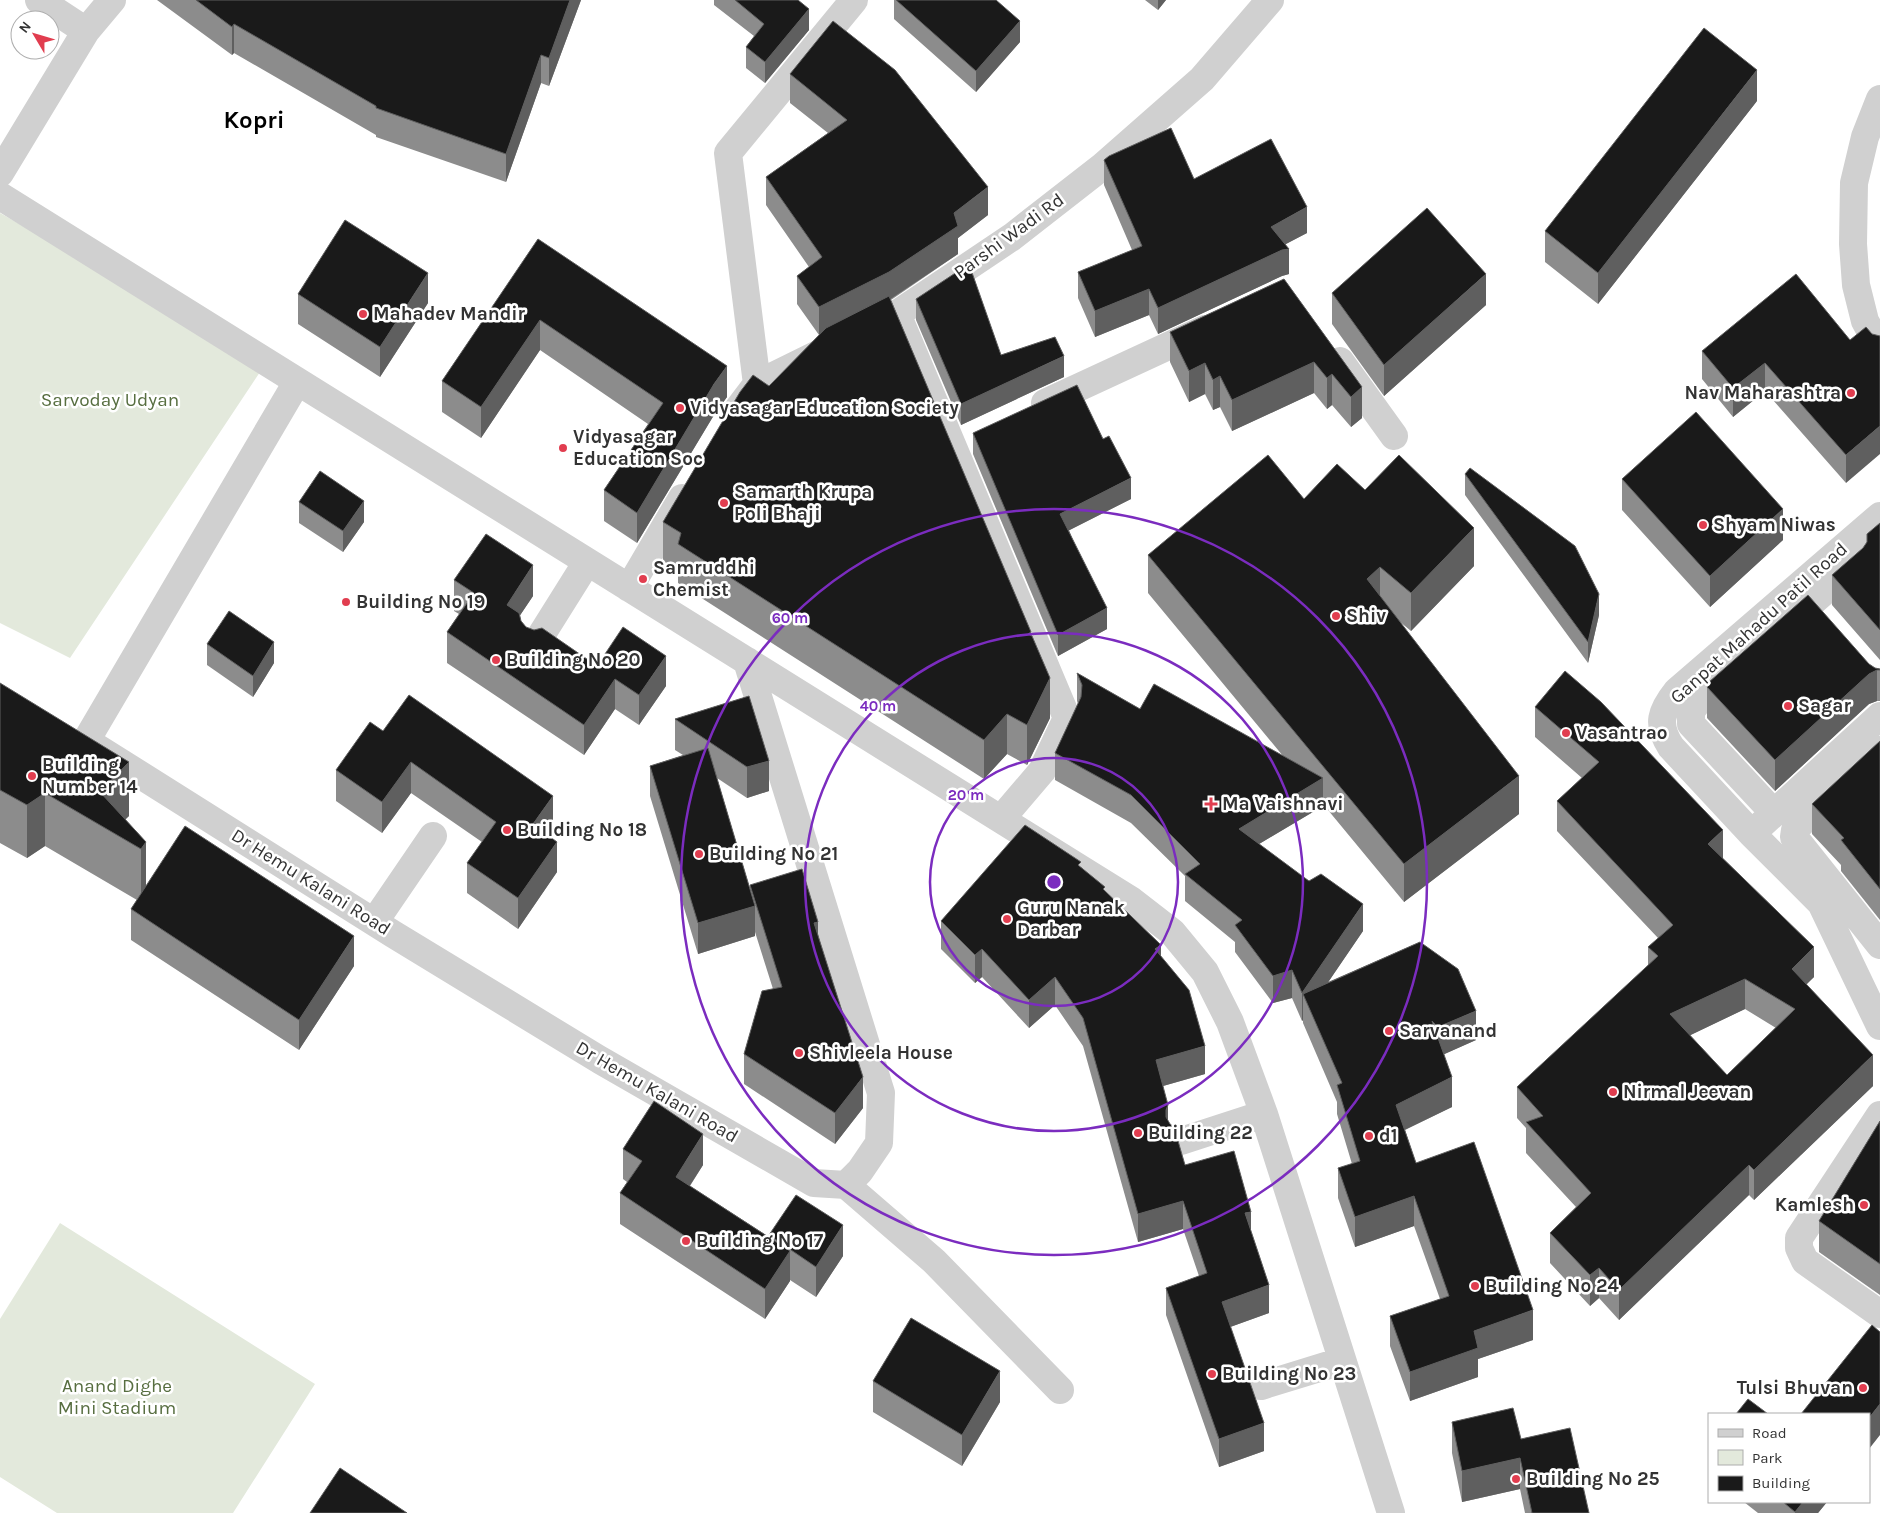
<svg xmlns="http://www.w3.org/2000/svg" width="1880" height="1513" font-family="Karla,sans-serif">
	<rect width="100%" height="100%" fill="#fff"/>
	<path fill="#e3e9dc" d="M0,213L266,363L70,658L0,623Z
		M60,1223L315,1384L233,1513H57L0,1477V1319Z"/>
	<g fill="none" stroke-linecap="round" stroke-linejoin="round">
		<path stroke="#d0d0d0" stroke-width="28" d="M39,0L86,31
			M1880,99L1865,137L1854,183L1853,244L1856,285L1865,321L1880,349
			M0,173L86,31L112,0
			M0,196L1132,901L1172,932L1205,972L1230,1022L1264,1114L1391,1513
			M897,314L1067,718L1042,771L1001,819
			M863,331L897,314L1012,237L1103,166L1202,79L1270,0
			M1340,361L1394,436
			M757,384L728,153L854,0
			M1045,403L1205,329
			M738,409L757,384L818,354
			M1880,516L1677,691C1661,711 1656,724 1671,747L1751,833L1821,903L1880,1026
			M629,588L682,498
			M1785,626L1852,567
			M535,645L587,562
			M1734,671L1698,702L1691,711V724L1774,813
			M86,741L297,382
			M96,747L393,934L600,1060L814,1183L846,1185L860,1171L879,1143L881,1093L747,661
			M1880,750L1797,827L1795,830L1794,837L1880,945
			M1761,825L1880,716
			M375,921L433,836
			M1880,1115L1799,1238V1248L1805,1261L1880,1314
			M1181,1141L1264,1114
			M846,1185L934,1261L1060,1390
			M1261,1386L1342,1361"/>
	</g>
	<path fill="#8c8c8c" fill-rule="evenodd" d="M157,0H581L549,86L541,83L506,182L376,137V135L234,53L232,55Z
		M714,0H798L809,30L765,83L746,68V47L754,36L714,5Z
		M894,0H996L1020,42L976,92L894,19Z
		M1145,0H1166L1158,10Z
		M790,74L988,215L958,238V254L891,300L1031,635L1050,718L1027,765L1007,754L984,779L678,583V571L663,561V522L769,386L819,335L797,304V276L809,267L766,205V177L828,133L790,103Z
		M1757,101L1598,304L1545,262V231Z
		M1104,160L1194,179L1307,233L1285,244L1289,274L1282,276L1158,334L1149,315L1095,337L1078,298V272L1132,250L1104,185Z
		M538,239L727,397L714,415L637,543L604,521V490L648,424L540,350L481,438L442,412V381Z
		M1284,279L1362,387V418L1351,427L1332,405L1327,409L1314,393L1232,431L1220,407L1213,410L1205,394L1189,402L1170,362V332Z
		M1332,293L1486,305L1384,396L1332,324Z
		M298,294L428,303L380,377L298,324Z
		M916,299L1001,355L1064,377L961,425L916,320Z
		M1850,340L1846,483L1765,391L1733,417L1702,379V351Z
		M973,433L1131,499L1069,530L1107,629L1058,656L973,454Z
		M1465,474L1599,615L1588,663L1465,495Z
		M1622,479L1783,540L1710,607L1622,510Z
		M1365,490L1474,566L1411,631L1399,621L1519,814L1404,902L1323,804V806L1259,844L1363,931L1328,982L1420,942L1476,1040L1444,1054L1452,1107L1405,1130L1416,1163L1533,1340L1478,1359V1377L1410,1401L1390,1346V1316L1440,1299L1414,1226L1355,1247L1338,1198V1168L1352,1164L1337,1114V1102L1303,1023V1020L1302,1021L1292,998L1273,1003L1235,952V942L1185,901V876L1131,823L1055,780V753L1078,704L1077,701V673L1140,709L1283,756L1148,593V555L1304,499Z
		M299,502L364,522L343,552L299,523Z
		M1880,523V660L1832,605V575L1863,548Z
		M454,580L533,596L520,615L521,621L526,627L597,666L666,686L639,725L615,709L584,755L447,663V632L459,614L454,611Z
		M207,644L274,663L253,697L207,665Z
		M1869,664L1875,668L1880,669V701H1877L1869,704L1775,791L1707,718V687Z
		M0,683L129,816L125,819L146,842V885L354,966L299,1050L131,940V909L137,900L45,846L27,858L0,843Z
		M749,696L769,791L747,798L717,778L750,889V885L818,934L863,1108L835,1144L744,1084V1054L773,989L755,932V936L698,954L650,796V766L683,755L675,750V719Z
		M1535,707L1723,859L1814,977L1806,984L1873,1086L1754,1200L1749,1195L1619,1320L1599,1298L1590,1306L1550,1263V1233L1576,1207L1526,1153V1128L1517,1118V1087L1648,966V947L1658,938L1557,831V801L1582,778L1535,737ZM1745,1009L1776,1028L1727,1075L1690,1035Z
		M383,731L553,827L547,834L557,872L518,929L467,893V863L482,842L411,793L382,833L336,801V770Z
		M1880,741V920L1841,871V865L1812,834V804Z
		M1081,867L1105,891L1161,957L1205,1074L1163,1086L1168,1121L1185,1165L1251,1232L1269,1313L1230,1327L1264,1451L1219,1467L1166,1315V1288L1199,1276L1183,1229L1138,1242L1083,1046L1055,1005L1029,1028L982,977L975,983L941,949V921Z
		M1880,1121V1295L1819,1252V1221Z
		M623,1149L703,1165L690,1186L769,1237V1235L843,1256L816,1297L790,1280V1281L765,1319L620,1224V1193L627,1182L623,1179Z
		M873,1381L1000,1402L962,1466L873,1412Z
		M1452,1422L1521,1439L1589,1513H1525L1520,1489L1462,1502L1452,1453Z
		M1744,1502H1827L1818,1513H1758Z"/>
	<path fill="#5f5f5f" d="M570,0H581L549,86V58Z
		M1158,0H1166L1158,10Z
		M809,9V30L765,83V62Z
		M1020,21V42L976,92V71Z
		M234,24V53L232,55V27Z
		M541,55V83L506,182V154Z
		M1757,70V101L1598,304V273Z
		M988,187V215L958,238V254L889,300L819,336V307L954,213Z
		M1307,207V233L1271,252V227Z
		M1289,249V274L1282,276L1158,334V308L1282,250Z
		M428,273V303L380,377V347Z
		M1486,274V305L1384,396V365Z
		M1149,289V315L1095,337V311Z
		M540,320V350L481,438V407Z
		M1064,356V377L961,425V404Z
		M1314,362V393L1232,431V400Z
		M1205,363V394L1189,402V371Z
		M1765,363V391L1733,417V388Z
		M727,366V397L714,415L637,543V513L714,384Z
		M1332,374V405L1327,409V378Z
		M1220,376V407L1213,410V380Z
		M1362,387V418L1351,427V397Z
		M1880,426V454L1846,483V455Z
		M1131,478V499L1060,535V514Z
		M364,501V522L343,552V531Z
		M1783,509V540L1710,607V576Z
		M1474,528V566L1411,631V593Z
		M533,565V596L507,635V605Z
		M1380,567V604L1367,579Z
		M1599,594V615L1588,663V642Z
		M1107,608V629L1058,656V635Z
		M274,642V663L253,697V676Z
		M666,656V686L639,725V695Z
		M1877,670V701L1869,704L1775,791V760L1869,674Z
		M1050,678V718L1027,765V725Z
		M615,679V709L584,755V725Z
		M1007,714V754L984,779V740Z
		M769,761V791L747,798V767Z
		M129,762V816L113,832L100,792Z
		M411,762V793L382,833V802Z
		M1519,776V814L1404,902V864Z
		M1323,778V806L1239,856V829Z
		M45,793V846L27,858V805Z
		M553,796V827L533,855V824Z
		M1723,830V861L1708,844Z
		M146,842V895L141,902V849Z
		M557,842V872L518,929V898Z
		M1363,904V931L1310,1009L1303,994V1020L1302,1021V993Z
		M755,906V936L698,954V923Z
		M818,922V953L814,923Z
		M354,936V966L299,1050V1020Z
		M1161,945V972L1155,949Z
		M1814,947V977L1792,999V969Z
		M982,949V977L975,983V955Z
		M1292,970V998L1273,1003V976Z
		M1055,977V1005L1029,1028V1000Z
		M1745,979V1009L1670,1045V1014Z
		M1476,1011V1040L1438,1057V1027Z
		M1205,1046V1074L1156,1088V1060Z
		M1873,1055V1086L1754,1200V1170Z
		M863,1077V1108L835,1144V1113Z
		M1452,1077V1107L1396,1134V1105Z
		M1168,1105V1133L1166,1138V1110Z
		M703,1134V1165L676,1207V1177Z
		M1749,1165V1195L1619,1320V1290Z
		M1414,1196V1226L1355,1247V1217Z
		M1183,1201V1229L1138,1242V1214Z
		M1251,1212V1239L1245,1213Z
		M843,1225V1256L816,1297V1267Z
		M790,1251V1281L765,1319V1289Z
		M1599,1268V1298L1590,1306V1275Z
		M1269,1285V1313L1222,1330V1302Z
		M1533,1310V1340L1478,1359V1377L1410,1401V1372L1474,1331Z
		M1000,1371V1402L962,1466V1435Z
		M1880,1404V1435L1869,1449V1418Z
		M1264,1423V1451L1219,1467V1439Z
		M1520,1458V1489L1462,1502V1471Z
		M1803,1502H1827L1818,1513H1795V1512Z"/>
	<path fill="#1a1a1a" stroke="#5f5f5f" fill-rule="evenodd" d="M196,0H570L549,58L541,55L506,154L376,108V106L234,24L232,27Z
		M735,0H798L809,9L765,62L746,47L764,24Z
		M896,0H996L1020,21L976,71Z
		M833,21L895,70L988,187L954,213L958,226L889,272L819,307L797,276L822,257L766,177L847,120L790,74Z
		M1704,28L1757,70L1598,273L1545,231Z
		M1171,128L1194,179L1271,139L1307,207L1271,227L1289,249L1282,250L1158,308L1149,289L1095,311L1078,272L1142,246L1104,160L1109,156Z
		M1427,208L1486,274L1384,365L1332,293Z
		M345,220L428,273L380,347L298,294Z
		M538,239L727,366L714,384L637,513L604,490L663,403L540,320L481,407L442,381Z
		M969,264L1001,355L1055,337L1064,356L961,404L916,299Z
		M1796,274L1850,340L1866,327L1872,334L1880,336V426L1846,455L1765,363L1733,388L1702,351Z
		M1284,279L1362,387L1351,397L1332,374L1327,378L1314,362L1232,400L1220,376L1213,380L1205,363L1189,371L1170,332Z
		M889,296L1031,632L1028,634L1032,636L1050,678L1027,725L1007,714L984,740L678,544L681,533L663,522L740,392L753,375L769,386L826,328Z
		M1077,385L1103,439L1109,436L1131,478L1060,514L1107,608L1058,635L973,433Z
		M1696,412L1783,509L1710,576L1622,479Z
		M1268,455L1304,499L1337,464L1365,490L1399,455L1474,528L1411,593L1380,567L1367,579L1519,776L1404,864L1148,555Z
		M1470,468L1575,546L1599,594L1588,642L1465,474Z
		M320,471L364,501L343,531L299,502Z
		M1880,523V630L1832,575L1863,548L1867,542V534Z
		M486,534L533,565L507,605L519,613L521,621L526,627L534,630L542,628L597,666L623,627L666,656L639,695L615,679L584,725L447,632L474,593L454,580Z
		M1808,595L1869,664L1875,668L1880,669V670H1877L1869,674L1775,760L1707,687L1709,682Z
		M229,611L274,642L253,676L207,644Z
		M1565,671L1601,702L1723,830L1708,844L1814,947L1792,969L1873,1055L1754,1170L1749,1165L1619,1290L1599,1268L1590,1275L1550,1233L1591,1193L1526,1122L1543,1116L1517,1087L1658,956L1648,947L1673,925L1557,801L1599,762L1535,707ZM1745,979L1795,1009L1727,1075L1670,1014Z
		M1077,673L1140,709L1154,684L1323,778L1239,829L1309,881L1321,874L1363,904L1302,993L1292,970L1273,976L1235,925L1242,920L1185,874L1200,864L1131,795L1055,753L1081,697L1082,685Z
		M0,683L129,762L100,792L146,842L141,849L45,793L27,805L0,790Z
		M409,695L553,796L533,824L557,842L518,898L467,863L496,822L411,762L382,802L336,770L370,722L383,731Z
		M749,696L769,761L747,767L675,719Z
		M1880,741V889L1841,840L1844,838L1812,804Z
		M708,748L755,906L698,923L650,766Z
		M1025,825L1081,862L1078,865L1105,887L1103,889L1161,945L1155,949L1189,990L1205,1046L1156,1060L1168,1105L1166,1110V1117L1170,1124L1174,1127L1185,1165L1234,1151L1251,1212L1245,1213L1269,1285L1222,1302L1264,1423L1219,1439L1166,1288L1207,1273L1183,1201L1138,1214L1083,1018L1055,977L1029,1000L982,949L975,955L941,921Z
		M185,826L354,936L299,1020L131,909Z
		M802,869L818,922L814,923L863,1077L835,1113L744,1054L762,991L782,987L750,885Z
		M1420,942L1458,969L1476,1011L1438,1027L1432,1021L1435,1029L1432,1030L1438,1038L1452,1077L1396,1105L1416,1163L1474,1142L1533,1310L1474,1331L1478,1348L1410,1372L1390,1316L1449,1296L1414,1196L1355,1217L1338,1168L1360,1161L1337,1085L1342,1083L1303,994Z
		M654,1101L703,1134L676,1177L790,1251L765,1289L620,1193L642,1161L623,1149Z
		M1880,1121V1264L1819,1221Z
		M796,1195L843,1225L816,1267L769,1235Z
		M911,1318L1000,1371L962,1435L873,1381Z
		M1872,1325L1880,1332V1404L1869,1418V1414H1801Z
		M1748,1399L1768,1414H1736Z
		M1513,1408L1521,1439L1570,1428L1589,1513H1532L1520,1458L1462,1471L1452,1422Z
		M340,1468L407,1513H310Z
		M1783,1502H1803L1795,1512Z"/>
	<g fill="none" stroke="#7b2cbf" stroke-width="2.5">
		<circle cx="1054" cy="882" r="124"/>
		<circle cx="1054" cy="882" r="249"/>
		<circle cx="1054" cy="882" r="373"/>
	</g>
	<g fill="#e13d4f" stroke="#fff" stroke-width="2">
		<circle cx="363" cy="314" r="5"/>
		<circle cx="1851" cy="393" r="5"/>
		<circle cx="680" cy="408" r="5"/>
		<circle cx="563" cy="448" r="5"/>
		<circle cx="724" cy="503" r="5"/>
		<circle cx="1703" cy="525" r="5"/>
		<circle cx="643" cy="579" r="5"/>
		<circle cx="346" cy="602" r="5"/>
		<circle cx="1336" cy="616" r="5"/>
		<circle cx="496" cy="660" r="5"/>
		<circle cx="1788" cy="706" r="5"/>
		<circle cx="1566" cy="733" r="5"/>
		<circle cx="32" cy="776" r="5"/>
		<path d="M1208.5 796.5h5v5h5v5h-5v5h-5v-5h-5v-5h5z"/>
		<circle cx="507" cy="830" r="5"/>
		<circle cx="699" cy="854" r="5"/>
		<circle cx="1007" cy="919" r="5"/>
		<circle cx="1389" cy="1031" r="5"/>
		<circle cx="799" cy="1053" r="5"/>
		<circle cx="1613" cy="1092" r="5"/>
		<circle cx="1138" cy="1133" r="5"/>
		<circle cx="1369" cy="1136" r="5"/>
		<circle cx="1864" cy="1205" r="5"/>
		<circle cx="686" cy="1241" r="5"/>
		<circle cx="1475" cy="1286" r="5"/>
		<circle cx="1212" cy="1374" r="5"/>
		<circle cx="1863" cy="1388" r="5"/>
		<circle cx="1516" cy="1479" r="5"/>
	</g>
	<g text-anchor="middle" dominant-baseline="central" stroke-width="5" stroke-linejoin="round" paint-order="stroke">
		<g font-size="19" fill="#333" stroke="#fff">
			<text transform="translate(1009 236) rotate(-36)">Parshi Wadi Rd</text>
			<text transform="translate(1759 623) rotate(-42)">Ganpat Mahadu Patil Road</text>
			<text transform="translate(311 882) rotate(32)">Dr Hemu Kalani Road</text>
			<text transform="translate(657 1092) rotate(30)">Dr Hemu Kalani Road</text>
		</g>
		<g font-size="19" font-weight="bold" fill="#333" stroke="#fff" text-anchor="start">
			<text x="373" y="314">Mahadev Mandir</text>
			<text x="1841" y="393" text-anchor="end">Nav Maharashtra</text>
			<text x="690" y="408">Vidyasagar Education Society</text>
			<text x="573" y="437">Vidyasagar<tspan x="573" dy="22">Education Soc</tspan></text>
			<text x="734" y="492">Samarth Krupa<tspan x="734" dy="22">Poli Bhaji</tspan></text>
			<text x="1713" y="525">Shyam Niwas</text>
			<text x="653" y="568">Samruddhi<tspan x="653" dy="22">Chemist</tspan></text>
			<text x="356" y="602">Building No 19</text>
			<text x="1346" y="616">Shiv</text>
			<text x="506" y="660">Building No 20</text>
			<text x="1798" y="706">Sagar</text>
			<text x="1576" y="733">Vasantrao</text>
			<text x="42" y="765">Building<tspan x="42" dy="22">Number 14</tspan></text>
			<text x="1222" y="804">Ma Vaishnavi</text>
			<text x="517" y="830">Building No 18</text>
			<text x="709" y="854">Building No 21</text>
			<text x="1017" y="908">Guru Nanak<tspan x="1017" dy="22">Darbar</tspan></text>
			<text x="1399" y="1031">Sarvanand</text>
			<text x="809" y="1053">Shivleela House</text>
			<text x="1623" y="1092">Nirmal Jeevan</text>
			<text x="1148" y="1133">Building 22</text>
			<text x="1379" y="1136">d1</text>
			<text x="1854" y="1205" text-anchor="end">Kamlesh</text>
			<text x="696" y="1241">Building No 17</text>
			<text x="1485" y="1286">Building No 24</text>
			<text x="1222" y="1374">Building No 23</text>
			<text x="1853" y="1388" text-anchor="end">Tulsi Bhuvan</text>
			<text x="1526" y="1479">Building No 25</text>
		</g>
		<g font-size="19" fill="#576e40" stroke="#fff">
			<text x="110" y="400">Sarvoday Udyan</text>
			<text x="117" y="1386">Anand Dighe<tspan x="117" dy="22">Mini Stadium</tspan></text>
		</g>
		<g font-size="24" font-weight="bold" fill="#000" stroke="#fff">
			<text x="254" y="120">Kopri</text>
		</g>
	</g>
	<circle cx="1054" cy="882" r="8" fill="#7b2cbf" stroke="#fff" stroke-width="2.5"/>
	<g font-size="15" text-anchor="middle" font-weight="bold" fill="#7b2cbf" stroke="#fff" stroke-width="5" stroke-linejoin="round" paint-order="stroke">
		<text x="790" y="623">60 m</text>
		<text x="878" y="711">40 m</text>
		<text x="966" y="800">20 m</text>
	</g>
	<rect x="1708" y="1413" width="162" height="90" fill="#ffffff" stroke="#adadad"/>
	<rect x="1718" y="1429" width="25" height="8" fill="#d0d0d0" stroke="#adadad"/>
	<text x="1752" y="1438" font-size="15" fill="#333333">Road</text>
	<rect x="1718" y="1450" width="25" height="15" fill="#e3e9dc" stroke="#adadad"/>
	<text x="1752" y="1463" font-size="15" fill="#333333">Park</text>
	<rect x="1718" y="1476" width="25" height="15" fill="#1a1a1a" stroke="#adadad"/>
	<text x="1752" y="1488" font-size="15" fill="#333333">Building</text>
	<g transform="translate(35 35) rotate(308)"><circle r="24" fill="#ffffff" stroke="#adadad"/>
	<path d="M0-4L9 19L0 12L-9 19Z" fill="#e13d4f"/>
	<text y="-8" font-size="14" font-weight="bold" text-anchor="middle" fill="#333333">N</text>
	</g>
</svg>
